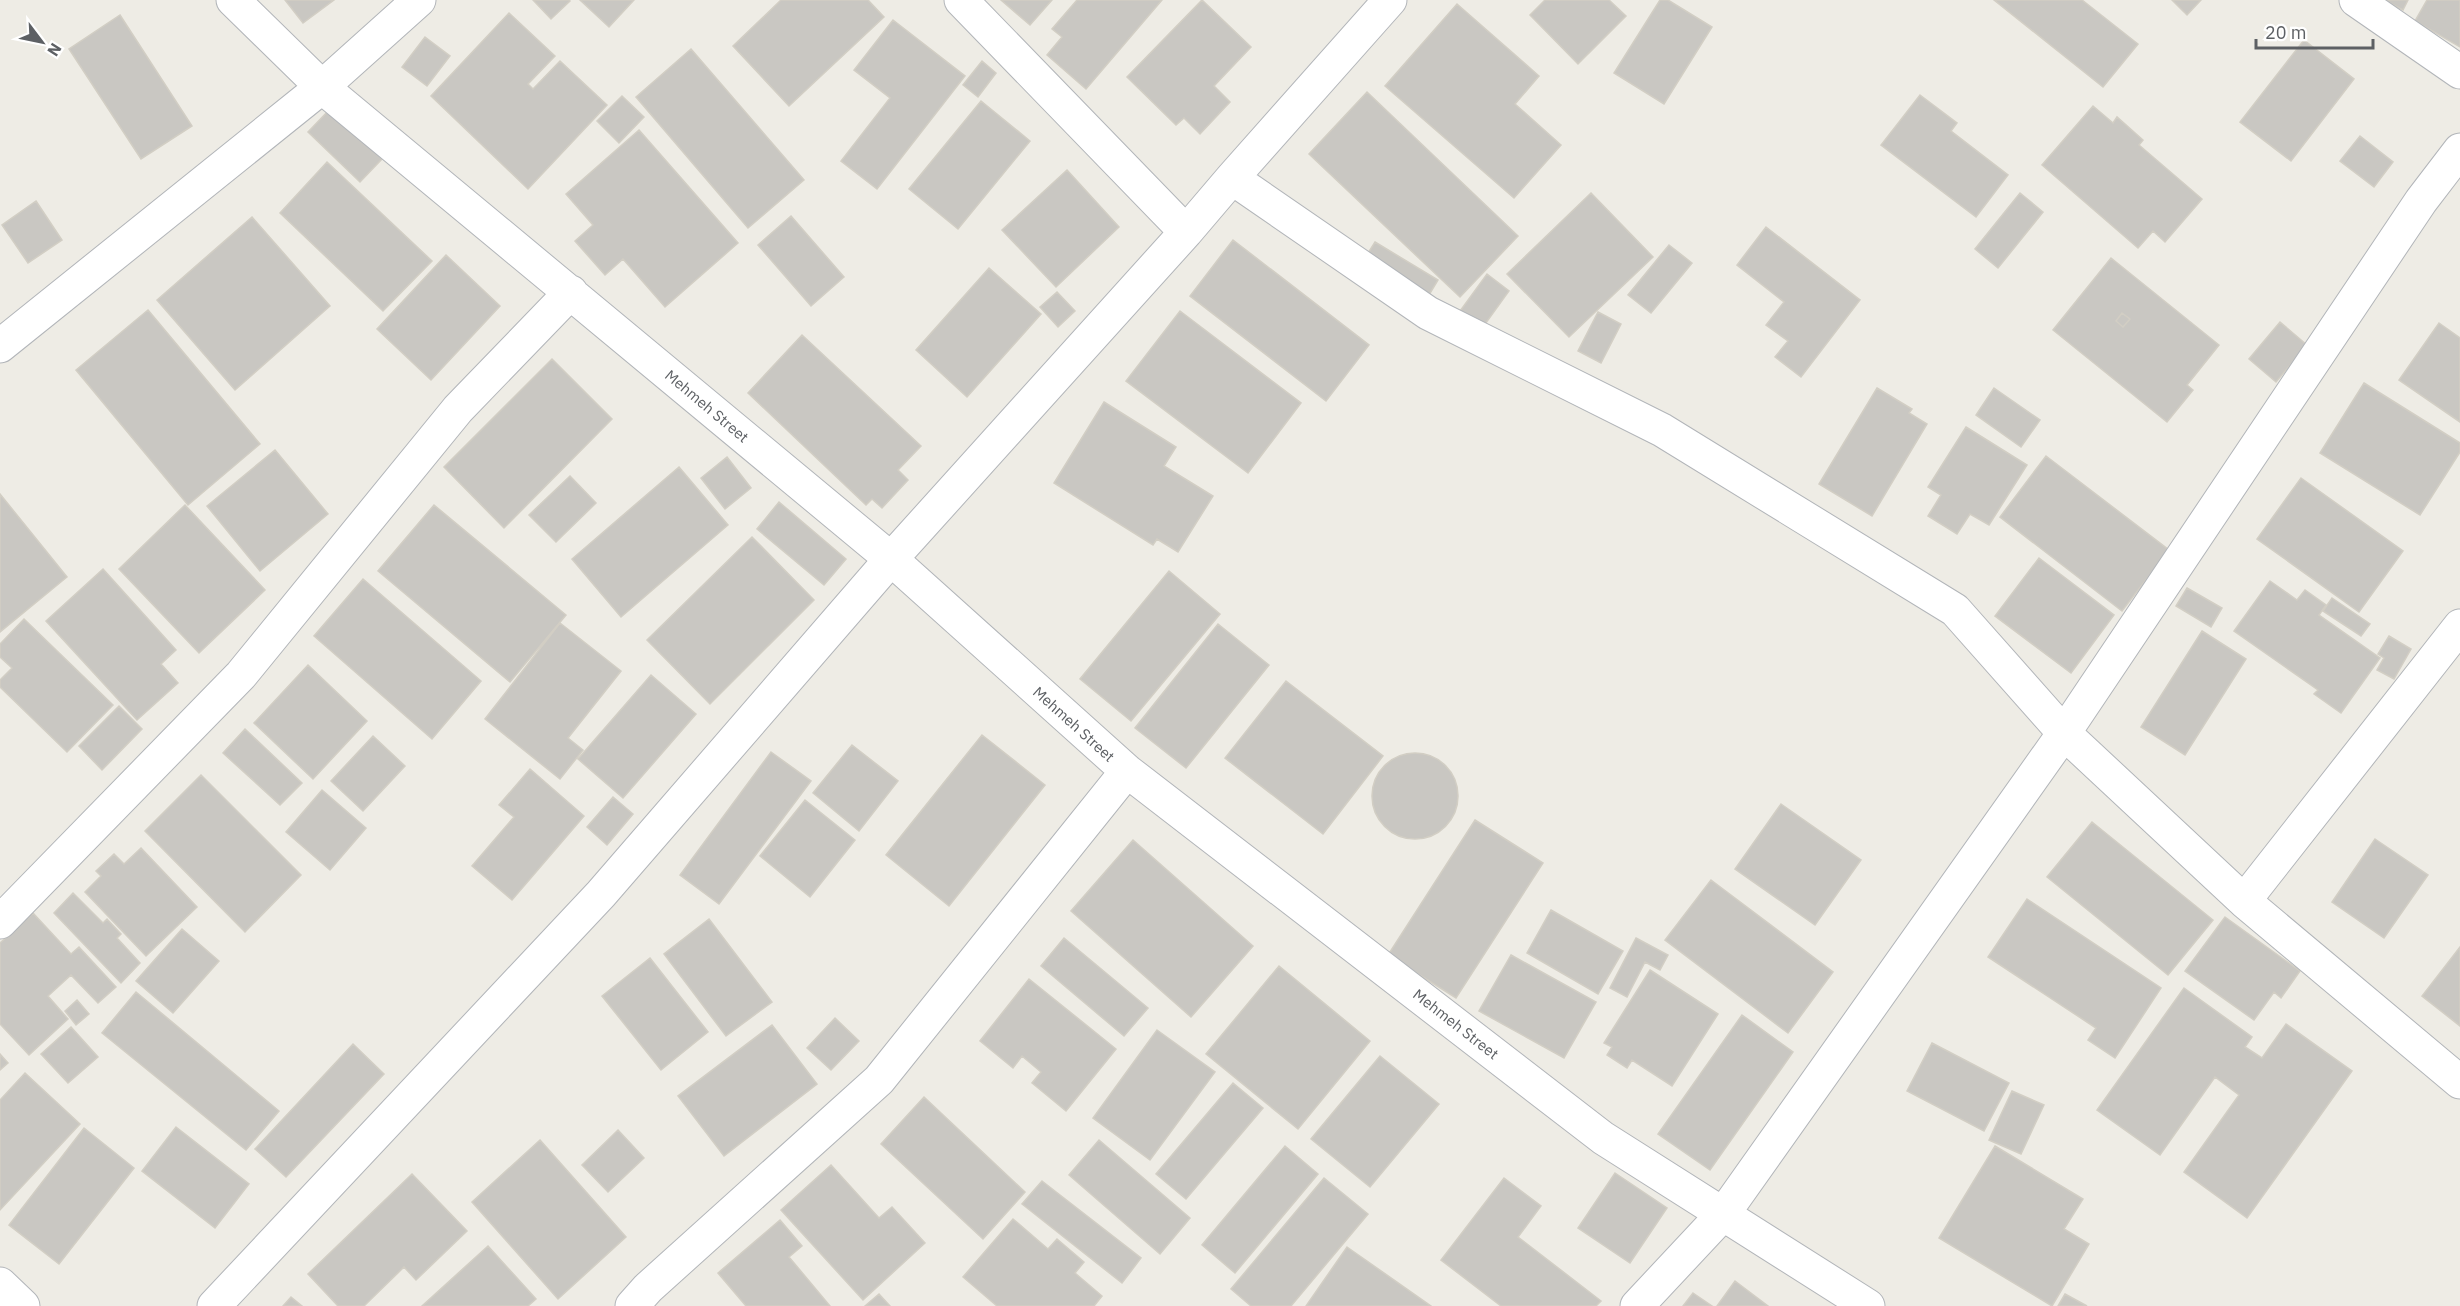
<svg xmlns="http://www.w3.org/2000/svg" width="2460" height="1306" font-family="'IBM Plex Sans',sans-serif">
	<rect width="100%" height="100%" fill="#eeece5"/>
	<path fill="#c9c7c2" stroke="#d2cec4" stroke-width="1.5" fill-rule="evenodd" d="M285,0H334L303,23Z
		M533,0H569L570,1L551,19Z
		M580,0H634L609,27Z
		M781,0H868L884,17L789,106L733,46Z
		M1001,0H1052L1030,25Z
		M1077,0H1162L1086,89L1047,55L1062,37L1052,29Z
		M1202,0L1251,47L1214,86L1230,102L1200,134L1184,118L1176,125L1127,77Z
		M1545,0H1609L1626,16L1578,64L1530,15Z
		M1660,0H1668L1712,27L1664,104L1614,73Z
		M1994,0H2082L2138,44L2103,87Z
		M2172,0H2201L2187,15Z
		M2384,0H2408L2403,10Z
		M2427,0H2460V47L2415,21Z
		M1457,4L1539,76L1515,104L1561,145L1514,198L1385,86Z
		M509,13L555,56L528,84L533,89L560,61L607,105L528,189L431,96Z
		M120,15L192,126L141,159L69,49Z
		M893,20L965,76L877,189L841,161L890,98L854,70Z
		M425,37L450,56L427,86L402,67Z
		M2304,40L2354,79L2291,161L2240,122Z
		M691,49L804,180L748,228L636,97Z
		M982,61L996,73L978,97L963,85Z
		M1367,92L1518,236L1460,297L1309,154Z
		M1920,95L1957,123L1951,131L2008,175L1976,217L1881,145Z
		M622,96L644,117L619,143L597,121Z
		M981,101L1030,141L958,229L909,189Z
		M2093,106L2113,123L2117,117L2143,140L2139,145L2202,199L2165,242L2153,231L2138,248L2042,165Z
		M330,109L382,159L360,182L308,132Z
		M639,130L738,243L665,307L623,259L605,275L575,241L593,225L566,194Z
		M2360,136L2393,162L2374,187L2340,161Z
		M327,162L432,261L383,311L280,213Z
		M1067,170L1119,227L1056,287L1002,230Z
		M1591,193L1653,257L1569,337L1507,274Z
		M2020,193L2043,212L1998,268L1975,249Z
		M36,201L62,240L28,263L2,225Z
		M791,216L844,277L811,306L758,245Z
		M252,217L330,306L235,390L157,300Z
		M1766,227L1860,300L1801,377L1775,357L1788,341L1766,325L1784,302L1737,265Z
		M1233,240L1369,345L1326,401L1190,296Z
		M1375,242L1438,280L1426,300L1363,261Z
		M1669,245L1692,263L1651,313L1628,295Z
		M446,255L500,306L431,380L377,329Z
		M2111,258L2219,345L2187,385L2193,390L2167,422L2053,330ZM2122,313L2130,319L2123,327L2116,321Z
		M989,268L1041,314L967,397L916,350Z
		M1487,274L1509,291L1483,327L1460,311Z
		M1057,292L1075,311L1058,327L1040,307Z
		M148,310L260,444L188,505L76,370Z
		M1180,311L1301,403L1248,473L1126,381Z
		M1598,312L1621,324L1601,363L1578,351Z
		M2122,313L2130,319L2123,327L2116,321Z
		M2280,322L2307,345L2276,382L2249,359Z
		M2439,323L2460,338V422L2399,380Z
		M802,335L921,446L898,470L908,480L882,508L872,499L866,505L748,393Z
		M552,359L612,419L504,528L444,467Z
		M2364,383L2460,443V452L2420,515L2320,453Z
		M1877,388L1912,409L1909,413L1927,424L1872,516L1819,484Z
		M1994,388L2040,420L2021,447L1976,415Z
		M1104,402L1176,447L1164,466L1213,496L1178,552L1157,539L1153,545L1054,483Z
		M1966,427L2027,465L1989,525L1970,514L1957,534L1928,516L1941,495L1928,487Z
		M275,450L328,514L260,571L207,506Z
		M2046,456L2169,550L2122,611L2000,517Z
		M727,457L751,488L725,509L701,478Z
		M679,467L728,525L621,617L572,559Z
		M570,476L596,503L556,542L529,515Z
		M2301,478L2403,551L2359,612L2257,539Z
		M0,494L67,577L0,632Z
		M779,502L846,559L824,585L757,529Z
		M185,505L265,590L199,653L119,569Z
		M434,505L566,615L510,682L378,571Z
		M752,537L814,600L710,704L647,640Z
		M2039,558L2114,615L2071,673L1995,616Z
		M103,569L176,650L161,664L178,683L137,720L46,621Z
		M1169,571L1220,614L1131,721L1080,679Z
		M363,579L481,681L432,739L314,636Z
		M2270,581L2297,600L2305,590L2326,605L2319,615L2380,658L2341,713L2314,694L2318,690L2234,631Z
		M2187,588L2222,608L2211,627L2176,606Z
		M2332,598L2370,624L2361,636L2323,611Z
		M24,619L113,705L67,752L0,687V680L12,668L0,657V644Z
		M560,623L621,671L568,738L583,750L560,779L485,719Z
		M1218,624L1269,665L1186,768L1135,728Z
		M2202,631L2246,659L2185,755L2141,727Z
		M2389,636L2411,649L2394,679L2377,670L2384,658L2378,654Z
		M308,665L367,721L313,779L254,723Z
		M651,675L696,714L623,798L578,759Z
		M1286,681L1383,756L1323,834L1225,758Z
		M119,706L142,729L102,770L79,746Z
		M245,729L302,783L280,805L223,753Z
		M982,735L1045,785L949,906L886,855Z
		M373,736L405,766L363,811L331,781Z
		M852,745L898,781L859,831L813,793Z
		M771,752L811,781L719,904L680,875Z
		M1372 796a43 43 0 1 1 86 0a43 43 0 1 1-86 0Z
		M530,769L584,816L512,900L472,866L514,817L499,805Z
		M201,775L301,875L245,932L145,831Z
		M322,790L366,828L330,870L286,832Z
		M613,797L633,814L607,845L587,827Z
		M805,800L855,840L810,897L760,856Z
		M1781,804L1861,860L1815,925L1735,869Z
		M1475,820L1543,863L1456,998L1388,955Z
		M2092,822L2213,920L2168,975L2047,877Z
		M2375,839L2428,875L2384,938L2332,902Z
		M1133,840L1253,946L1191,1017L1071,911Z
		M141,848L197,907L146,956L85,892L101,876L96,871L114,854L124,864Z
		M1711,880L1833,972L1788,1033L1665,940Z
		M73,893L103,923L107,919L121,934L117,938L140,963L121,983L54,913Z
		M2027,899L2161,988L2115,1058L2088,1040L2096,1028L1988,957Z
		M1551,910L1623,951L1598,994L1527,953Z
		M33,913L71,954L79,947L116,987L98,1003L71,975L48,996L68,1019L29,1055L0,1024V943Z
		M2225,917L2300,971L2281,998L2274,992L2254,1020L2185,971Z
		M709,919L772,1002L726,1036L664,954Z
		M182,929L219,961L173,1013L136,981Z
		M1064,938L1148,1008L1124,1036L1041,966Z
		M1636,938L1668,955L1660,970L1645,962L1627,997L1610,988Z
		M2460,947V1026L2422,996Z
		M1511,955L1596,1002L1564,1058L1479,1011Z
		M650,958L708,1032L661,1070L602,996Z
		M1279,966L1370,1041L1298,1129L1206,1054Z
		M1650,970L1718,1014L1672,1086L1632,1060L1627,1068L1607,1055L1612,1047L1604,1043Z
		M1029,979L1116,1049L1066,1111L1032,1083L1041,1072L1022,1056L1013,1068L980,1041Z
		M2184,988L2252,1037L2245,1047L2262,1058L2286,1024L2352,1071L2247,1218L2184,1172L2239,1095L2215,1077L2160,1155L2097,1110Z
		M136,992L279,1111L246,1150L102,1033Z
		M77,1000L89,1014L76,1025L65,1011Z
		M1742,1015L1793,1052L1710,1170L1658,1134Z
		M835,1018L859,1041L831,1070L807,1048Z
		M772,1025L817,1084L724,1156L678,1096Z
		M71,1027L98,1057L68,1083L41,1054Z
		M1157,1030L1215,1072L1150,1160L1093,1118Z
		M1932,1043L2009,1083L1984,1131L1907,1091Z
		M353,1044L384,1074L286,1177L255,1149Z
		M0,1054L8,1063L0,1070Z
		M1380,1056L1439,1104L1370,1187L1311,1139Z
		M25,1073L80,1124L0,1210V1100Z
		M1233,1083L1263,1108L1186,1199L1156,1174Z
		M2012,1091L2044,1105L2021,1154L1989,1140Z
		M924,1097L1025,1192L983,1239L881,1144Z
		M176,1127L249,1184L215,1228L142,1171Z
		M84,1128L134,1168L59,1264L9,1225Z
		M618,1130L644,1158L608,1192L582,1165Z
		M540,1140L626,1237L558,1299L472,1202Z
		M1099,1140L1190,1218L1160,1254L1069,1175Z
		M1285,1146L1318,1174L1235,1273L1202,1245Z
		M1995,1146L2083,1199L2064,1229L2089,1244L2052,1306L1939,1238Z
		M831,1165L879,1218L892,1207L925,1243L863,1300L781,1210Z
		M1615,1173L1667,1208L1630,1263L1578,1228Z
		M412,1174L467,1231L416,1280L404,1267L364,1306H338L308,1274Z
		M1324,1178L1368,1214L1291,1306H1251L1231,1289Z
		M1504,1178L1541,1206L1518,1237L1601,1301L1596,1306H1501L1441,1260Z
		M1042,1181L1141,1258L1122,1283L1022,1204Z
		M1013,1219L1048,1249L1057,1239L1084,1262L1075,1273L1102,1296L1094,1306H997L963,1277Z
		M780,1220L802,1246L789,1257L830,1306H746L718,1273Z
		M488,1246L536,1299L528,1306H422Z
		M1347,1247L1431,1306H1306Z
		M1735,1281L1768,1306H1717Z
		M1693,1293L1712,1306H1683Z
		M879,1294L890,1306H865Z
		M2065,1294L2087,1306H2058Z
		M291,1297L302,1306H283Z"/>
	<g fill="none" stroke-linecap="round" stroke-linejoin="round">
		<g stroke="#b2b5b9" stroke-width="35">
			<path id="minor" d="M233,0L322,87L891,559L1127,771L1603,1138L1868,1306
				M961,0L1186,232
				M2356,0L2460,72
				M1232,178L1428,313L1662,430L1955,610L2064,733L2244,901L2460,1082
				M0,346L322,87L419,0
				M2244,901L2460,626
				M0,922L241,675L458,409L571,292
				M0,1284L23,1306
				M214,1306L601,894L891,559L1186,232L1232,178L1390,0
				M632,1306L648,1288L879,1080L1127,771
				M1637,1306L1724,1213L2064,733L2421,201L2460,150"/>
		</g>
		<use href="#minor" stroke="#fff" stroke-width="33"/>
	</g>
	<g text-anchor="middle" dominant-baseline="central" stroke-width="6" stroke-linejoin="round" paint-order="stroke">
		<g font-size="15" fill="#5d6064" stroke="#fff">
			<text transform="translate(707 406) rotate(40)">Mehmeh Street</text>
			<text transform="translate(1074 724) rotate(42)">Mehmeh Street</text>
			<text transform="translate(1456 1024) rotate(38)">Mehmeh Street</text>
		</g>
	</g>
	<g transform="translate(42 42) rotate(122)" stroke="#ffffff" stroke-width="4.5" paint-order="stroke">
	<path d="M0-4.5L10 22L0 15L-10 22Z" fill="#5d6064"/>
	<text y="-9" font-size="16" font-weight="bold" text-anchor="middle" fill="#5d6064">N</text>
	</g>
	<path d="M2256 39v9h117v-9" fill="none" stroke="#5d6064" stroke-width="3"/>
	<text x="2265" y="39" font-size="18" fill="#5d6064" stroke="#ffffff" stroke-width="4.5" paint-order="stroke">20 m</text>
</svg>
